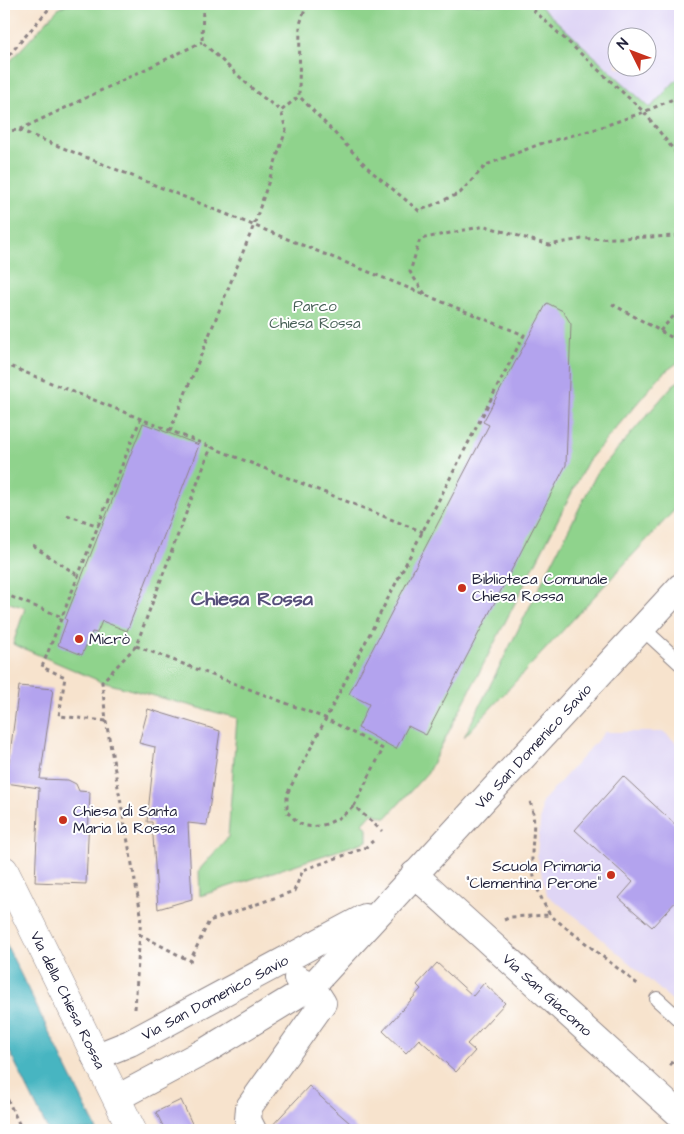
<svg xmlns="http://www.w3.org/2000/svg" width="684" height="1134" font-family="'Architects Daughter',sans-serif">
	<rect width="100%" height="100%" fill="#fff"/>
	<filter id="ink" filterUnits="userSpaceOnUse"><feTurbulence type="fractalNoise" baseFrequency=".02" numOctaves="2"/><feDisplacementMap in="SourceGraphic" scale="10" xChannelSelector="R" yChannelSelector="G"/><feConvolveMatrix kernelMatrix="1 2 1 2 8 2 1 2 1" color-interpolation-filters="sRGB"/></filter>
	<filter id="wash" filterUnits="userSpaceOnUse"><feTurbulence type="fractalNoise" baseFrequency=".0096" numOctaves="4" result="noise"/><feDisplacementMap in="SourceGraphic" scale="20" xChannelSelector="R" yChannelSelector="G"/><feGaussianBlur stdDeviation="1.12" result="paint"/><feColorMatrix in="noise" values="0 0 0 0 0 0 0 0 0 0 0 0 0 0 0 0 0 1.4 0 .05"/><feComposite in="paint" operator="in"/></filter>
	<g filter="url(#wash)">
		<rect width="100%" height="100%" fill="#f7e3cd"/>
		<path fill="#dfd5f5" fill-rule="evenodd" d="M538,4H680V76L650,108ZM616,38H646V68H616Z
			M605,732H664L680,746V1007L580,920L547,895L537,855L542,802Z"/>
		<path fill="#8fd38c" stroke="#587a64" d="M67,4H538L650,108L680,76V361L662,374L588,461L428,772L386,818L372,813L363,823L367,828V841L200,896L199,870L228,837L237,718L102,682L13,644L25,608L4,601V68L59,8Z
			M680,380V504L464,737L597,473L673,385Z"/>
		<path fill="#47b5c1" stroke="#346c7e" d="M4,940L97,1130H48L4,1040Z"/>
		<g id="blocks">
			<path fill="#b3a3ee" d="M547,303L563,311L571,324L566,465L426,735L408,726L396,749L358,728L369,704L349,694L489,425L483,422Z
				M143,423L199,445L127,631L102,621L97,633L92,632L82,655L58,645L67,620L65,619Z
				M19,686L53,689L40,779L68,780L76,784L79,791L90,792L86,884L35,882L39,788L6,783Z
				M148,709L220,731L207,825L188,823L192,899L158,909L152,822H147L155,747L139,743Z
				M623,776L680,829V897L652,927L619,898L633,882L575,830Z
				M437,963L473,996L484,983L505,1003L467,1044L475,1051L456,1072L419,1039L406,1053L383,1031L421,989L417,985Z
				M309,1086L335,1110L358,1130H268Z
				M181,1100L195,1130H165L156,1112Z"/>
		</g>
	</g>
	<g filter="url(#ink)">
		<use href="#blocks" fill-opacity="0" stroke="#8c8284" stroke-width="1"/>
		<g fill="none" stroke-linecap="round" stroke-linejoin="round">
			<g stroke="#8c8284" stroke-width="16">
				<path id="service" d="M642,628L680,663
					M657,999L680,1020"/>
			</g>
			<g stroke="#8c8284" stroke-width="28">
				<g id="minor">
					<path id="s1" d="M414,874L680,1115"/>
					<path id="s2" d="M95,1057L130,1043L365,917"/>
					<path id="s3" d="M117,1098L207,1050L312,986L680,587"/>
					<path d="M253,1130L248,1120L249,1107L323,1003L312,986L297,978"/>
				</g>
			</g>
			<g stroke="#8c8284" stroke-width="29">
				<g id="primary">
					<path id="s4" d="M4,870L132,1130"/>
				</g>
			</g>
			<path stroke="#8c8284" stroke-width="3" stroke-dasharray="4 4" stroke-linecap="butt" d="M203,4L202,42L256,92L281,111L299,96
				M307,4L300,24L299,96L371,171L419,211L460,193L486,165L540,144L596,129L644,112L680,96
				M527,4L644,112L680,158
				M4,61L53,4
				M19,130L524,335L287,794V812C293,817 298,825 307,826C323,829 343,817 354,806
				M4,131L19,130L202,42
				M4,136L5,131
				M425,294L410,272L420,239L485,226L549,245L582,239L680,236
				M612,304L680,342
				M660,331L680,309
				M4,364L423,532
				M170,431L254,225L286,130L281,111
				M67,515L99,526
				M33,546L79,576
				M4,594L62,617
				M136,646L325,718L383,749L354,806L382,831
				M106,721L59,716L65,677L42,667L140,420
				M530,802C537,820 532,837 532,856C531,876 540,898 550,915L640,986
				M504,920L511,917L550,915
				M139,934L190,961L209,921L294,891L303,870L365,848L373,841
				M135,1009L141,914L106,721L102,682L136,646L211,447
				M670,1065L680,1054
				M4,1092L22,1130"/>
			<use href="#service" stroke="#fff" stroke-width="14"/>
			<use href="#minor" stroke="#fff" stroke-width="26"/>
			<use href="#primary" stroke="#fff" stroke-width="28"/>
		</g>
	</g>
	<g fill="#c8321e" stroke="#fff" stroke-width="2">
		<circle cx="462" cy="588" r="5"/>
		<circle cx="79" cy="639" r="5"/>
		<circle cx="63" cy="820" r="5"/>
		<circle cx="611" cy="875" r="5"/>
	</g>
	<g text-anchor="middle" dominant-baseline="central" stroke-width="4" stroke-linejoin="round" paint-order="stroke">
		<g font-size="15" fill="#486057" stroke="#fff">
			<text x="315" y="306">Parco<tspan x="315" dy="17">Chiesa Rossa</tspan></text>
		</g>
		<g font-size="15" fill="#22223b" stroke="#fff" text-anchor="start">
			<text x="472" y="579">Biblioteca Comunale<tspan x="472" dy="17">Chiesa Rossa</tspan></text>
			<text x="89" y="639">Micrò</text>
			<text x="73" y="811">Chiesa di Santa<tspan x="73" dy="17">Maria la Rossa</tspan></text>
			<text x="601" y="866" text-anchor="end">Scuola Primaria<tspan x="601" dy="17">"Clementina Perone"</tspan></text>
		</g>
		<g font-size="15" fill="#22223b" stroke="#fff">
			<text stroke="none"><textPath href="#s3" startOffset="551">Via San Domenico Savio</textPath></text>
			<text stroke="none"><textPath href="#s1" startOffset="180">Via San Giacomo</textPath></text>
			<text stroke="none"><textPath href="#s2" startOffset="134">Via San Domenico Savio</textPath></text>
			<text stroke="none"><textPath href="#s4" startOffset="145">Via della Chiesa Rossa</textPath></text>
		</g>
		<g font-size="20" font-weight="bold" fill="#554f7a" stroke="#fff">
			<text x="252" y="599">Chiesa Rossa</text>
		</g>
	</g>
	<rect width="684" height="1134" fill="none" stroke="#fff" stroke-width="20"/>
	<g transform="translate(632 52) rotate(312)"><circle r="24" fill="#ffffff" stroke="#a7a7b1"/>
	<path d="M0-4L9 19L0 12L-9 19Z" fill="#c8321e"/>
	<text y="-8" font-size="14" font-weight="bold" text-anchor="middle" fill="#22223b">N</text>
	</g>
</svg>
